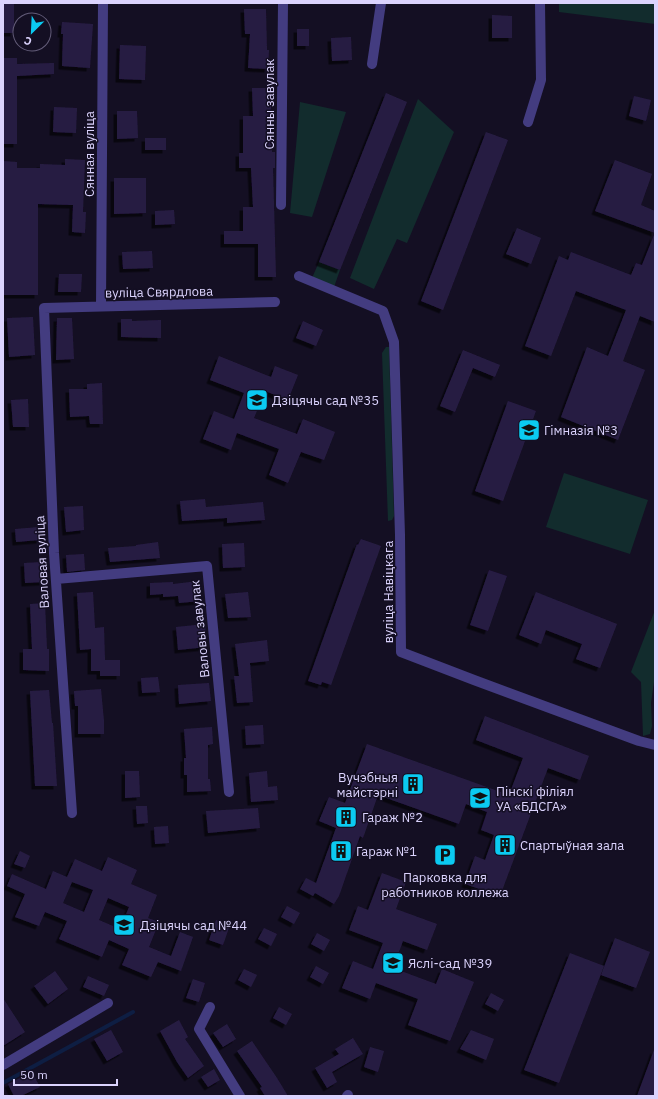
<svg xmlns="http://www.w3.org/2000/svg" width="658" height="1099" font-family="'IBM Plex Sans',sans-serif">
	<defs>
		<filter id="shadow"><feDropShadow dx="-3.5" dy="3.5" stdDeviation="0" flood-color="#0009"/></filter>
	</defs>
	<rect width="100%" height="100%" fill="#140f23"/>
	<path fill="#122c2d" d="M559,3H655V24L559,12Z
		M418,99L454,132L407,243L397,239L374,289L350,278Z
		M300,102L346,112L312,217L290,213Z
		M319,262L340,270L334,287L312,278Z
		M386,347H389L394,516L392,520L388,521L382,353Z
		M564,473L648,500L630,554L546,527Z
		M655,610V675L651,703L652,726L650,734L643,736L641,682L631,672Z"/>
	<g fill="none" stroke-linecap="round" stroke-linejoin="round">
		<path stroke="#0e1e43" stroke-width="4" d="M3,1083L133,1012"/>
	</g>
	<path fill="#271c43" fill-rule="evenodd" filter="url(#shadow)" d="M3,3H14V33H3Z
		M244,9H266L267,50H269L268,69L248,68L250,34H245Z
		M492,15L512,16V38H492Z
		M62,22L93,24L90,68L62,66L63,34H61Z
		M297,29H309V46H297Z
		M351,37L352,60L332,61L331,38Z
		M120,45L146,46L145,80L119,79Z
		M3,58H17V64L54,63V74L17,76V144H3Z
		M252,88H273V105L271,106L272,152H275V168H273L276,277H258V244H224V231H243V207H253L251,168H239V153H243V116H253Z
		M386,93L407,102L340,270L319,262Z
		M634,96L651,100L646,121L629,116Z
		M54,107L77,108L76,133L53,132Z
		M117,111H137L138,138L117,139Z
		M486,132L508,140L443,310L421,301Z
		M145,138H166V150H145Z
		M65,159L85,160L83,212H86L85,233L72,232L73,205L38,204V295H3V161L17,162V168H40V164L65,165Z
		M615,160L652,174L641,205L655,211V233L595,211Z
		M114,178H146V213L114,214Z
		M174,210L175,224L155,225V211Z
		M517,228L541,238L531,264L506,254Z
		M654,235L655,322L640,316L623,361L645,370L618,440L561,417L587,347L608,356L626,310L576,291L551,356L525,346L559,256L568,260L571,252L631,275L636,263L642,265Z
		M152,251L153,268L123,269L122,252Z
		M59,274H82L81,292H58Z
		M33,317L35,355L9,357L7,318Z
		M57,318H72L74,359L56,360Z
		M121,319H132V321L161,320V338L121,337Z
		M303,321L323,330L316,346L296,338Z
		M463,350L500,365L495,377L473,368L455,412L440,406Z
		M219,356L271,377L275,366L298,375L288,400L265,391L254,418L297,434L303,419L335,432L324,460L301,452L288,483L269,475L279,449L237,433L231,450L203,439L214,411L234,419L244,393L210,380Z
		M102,383L103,424H90L89,416L70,417L69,389H87V384Z
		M28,399L29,427H13L11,400Z
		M508,401L536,411L503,501L475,491Z
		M205,499L206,507L263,502L265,520L227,523V518L182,521L180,501Z
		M83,506L84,530L66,532L64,507Z
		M39,527L40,540L16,542L15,529Z
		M361,539L381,546L331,685L322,682L321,685L308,681L357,544L358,545Z
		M158,542L160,558L110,562L108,548L136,546V545Z
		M244,543L245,567L223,568L222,544Z
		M84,554L85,570L67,572L66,555Z
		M42,562L43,582L25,583L24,563Z
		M489,570L507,576L488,631L470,625Z
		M199,581L201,601L179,603L178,596L163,597V594L150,595V583L173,582V584Z
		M93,592L95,628L104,627L105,660H120V676H100V671H91V649L80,650L77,593Z
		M248,592L251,617L228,618L225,594Z
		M536,592L617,624L600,668L576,659L582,644L546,630L541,644L519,635Z
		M45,603L47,649H49V671L23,670V649H32L30,604Z
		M205,624L207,647L178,650L176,627Z
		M267,640L269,661L250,663L253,702L237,703L234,676H239L235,644Z
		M158,677L160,692L142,693L141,678Z
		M209,683L211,701L179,704L178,685Z
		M101,689L104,721V734H78V706H75L74,691Z
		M49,690L52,723H53L57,786H35L30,691Z
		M485,716L589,756L580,780L548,768L500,896L465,884L475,856L485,860L494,835L481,830L487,812L466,804L459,824L378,795L363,838L360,836L339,896L334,904L315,893L313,896L300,889L306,878L316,883L336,828L319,821L329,797L345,803L367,744L509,795L523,758L476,740Z
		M263,725L264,744L246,745L245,726Z
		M212,727L213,744L208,745V779H210L211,791L187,792V775H184V758H186L184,729Z
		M125,771H139L140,797L125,798Z
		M267,771L268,787L277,786L278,800L251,802L249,773Z
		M136,806H147L148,823L137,824Z
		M258,808L260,828L208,833L206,811Z
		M168,826L169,843L155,844L154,827Z
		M20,851L30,856L25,868L14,864Z
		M108,857L137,870L131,884L157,895L148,918L159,922L149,947L171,956L180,932L193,937L181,971L158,962L151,977L122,965L129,949L109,940L102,957L59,939L67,921L45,912L39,926L15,917L25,894L7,886L12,874L46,889L53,871L67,877L75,859L102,871ZM72,882L93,890L84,912L63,903ZM108,898L129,907L120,929L99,920Z
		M382,873L406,882L396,909L437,924L427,950L403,941L393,968L436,984L442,969L474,982L450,1041L408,1025L418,999L376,983L370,999L342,988L353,961L373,969L383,943L349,930L358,906L368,910Z
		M287,906L300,913L294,924L281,917Z
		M216,920L230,925L223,945L209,940Z
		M264,928L277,934L271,946L258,939Z
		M317,933L330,940L324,951L311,944Z
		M615,938L650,952L636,988L601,975Z
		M570,953L604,966L559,1083L524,1070Z
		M316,966L329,973L323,984L310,977Z
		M244,969L257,975L251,987L238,980Z
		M55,971L68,989L48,1004L34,986Z
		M88,976L109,985L104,996L83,987Z
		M193,979L205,983L199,1002L186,998Z
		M491,993L504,1000L498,1011L485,1004Z
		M3,998L25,1032L3,1046Z
		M279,1007L292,1014L286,1025L273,1018Z
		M179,1020L188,1037L185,1039L204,1066L188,1078L177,1062L160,1031Z
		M227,1024L236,1039L223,1047L213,1033Z
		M111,1030L123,1052L107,1061L94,1039Z
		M471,1030L494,1039L486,1060L460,1049Z
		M353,1038L363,1054L332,1072L337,1082L327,1088L315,1068L339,1054L335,1049Z
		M252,1041L277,1078L288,1096H265L260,1088L262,1087L237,1051Z
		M370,1047L384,1051L378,1072L364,1067Z
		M654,1050H655V1096H637Z
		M214,1069L220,1080L208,1087L201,1077Z
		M32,1072L40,1087L21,1096H14L8,1084Z"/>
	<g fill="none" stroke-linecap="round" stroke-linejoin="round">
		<path stroke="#433c80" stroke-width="10" d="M372,64L381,3
			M528,122L541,80L540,3
			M281,205L283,3
			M299,276L383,311L394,342L400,535L401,652L474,680L639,741L655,745
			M101,306L103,3
			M56,579L207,566L229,792
			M72,813L54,553L44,308L275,302
			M210,1007L199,1029L240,1096
			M3,1065L108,1003
			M347,1096L348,1095"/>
	</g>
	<defs>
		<g id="school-square" transform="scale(1.15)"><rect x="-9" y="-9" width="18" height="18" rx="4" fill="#0bcaf1" stroke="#140f23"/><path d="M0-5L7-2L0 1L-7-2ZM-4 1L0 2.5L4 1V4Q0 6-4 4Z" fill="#111"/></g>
		<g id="building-square" transform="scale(1.15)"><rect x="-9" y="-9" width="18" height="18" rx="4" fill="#0bcaf1" stroke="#140f23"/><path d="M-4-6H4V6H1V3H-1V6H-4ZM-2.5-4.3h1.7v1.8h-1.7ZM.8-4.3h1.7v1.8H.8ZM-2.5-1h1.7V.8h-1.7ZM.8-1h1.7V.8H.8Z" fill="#111"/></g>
		<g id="university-square" transform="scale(1.15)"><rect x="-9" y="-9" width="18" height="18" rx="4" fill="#0bcaf1" stroke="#140f23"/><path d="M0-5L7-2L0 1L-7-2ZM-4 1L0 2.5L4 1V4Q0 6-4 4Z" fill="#111"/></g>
		<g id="parking-square" transform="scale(1.15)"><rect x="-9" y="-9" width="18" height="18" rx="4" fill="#0bcaf1" stroke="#140f23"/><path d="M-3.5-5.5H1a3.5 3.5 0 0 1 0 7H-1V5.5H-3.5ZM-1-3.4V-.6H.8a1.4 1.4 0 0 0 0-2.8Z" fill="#111"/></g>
	</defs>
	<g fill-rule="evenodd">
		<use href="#school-square" x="257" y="400"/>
		<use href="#school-square" x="529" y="430"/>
		<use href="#building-square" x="413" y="784"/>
		<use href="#university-square" x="480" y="798"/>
		<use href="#building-square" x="346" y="817"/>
		<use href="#building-square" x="505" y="845"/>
		<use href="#building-square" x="341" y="851"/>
		<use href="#parking-square" x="445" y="855"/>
		<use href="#school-square" x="124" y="925"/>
		<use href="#school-square" x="393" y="963"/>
	</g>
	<g text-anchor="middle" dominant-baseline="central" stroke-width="3" stroke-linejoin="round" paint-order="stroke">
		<g font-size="13" fill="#dbd3fd" stroke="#140f23">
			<text transform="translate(269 104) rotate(-90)">Сянны завулак</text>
			<text transform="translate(89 154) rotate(-90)">Сянная вуліца</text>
			<text transform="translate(159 292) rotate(-1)">вуліца Свярдлова</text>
			<text transform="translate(42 562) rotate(-93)">Валовая вуліца</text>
			<text transform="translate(388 592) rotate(-90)">вуліца Навіцкага</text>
			<text transform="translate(200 629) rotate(-96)">Валовы завулак</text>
		</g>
		<g font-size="13" fill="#dbd3fd" stroke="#140f23" text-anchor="start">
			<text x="272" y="400">Дзіцячы сад №35</text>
			<text x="544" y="430">Гімназія №3</text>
			<text x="398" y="777" text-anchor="end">Вучэбныя<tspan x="398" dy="15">майстэрні</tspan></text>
			<text x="496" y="791">Пінскі філіял<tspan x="496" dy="15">УА «БДСГА»</tspan></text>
			<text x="362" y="817">Гараж №2</text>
			<text x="520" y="845">Спартыўная зала</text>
			<text x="356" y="851">Гараж №1</text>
			<text x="445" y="877" text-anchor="middle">Парковка для<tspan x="445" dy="15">работников коллежа</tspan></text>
			<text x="140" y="925">Дзіцячы сад №44</text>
			<text x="408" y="963">Яслі-сад №39</text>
		</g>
	</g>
	<rect width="658" height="1099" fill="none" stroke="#dbd3fd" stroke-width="8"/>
	<g transform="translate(32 32) rotate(204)"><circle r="19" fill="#140f23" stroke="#645d7a"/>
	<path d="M0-3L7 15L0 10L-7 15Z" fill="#0bcaf1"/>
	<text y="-6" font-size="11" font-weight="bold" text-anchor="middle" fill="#dbd3fd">С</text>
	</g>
	<path d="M14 1079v6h103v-6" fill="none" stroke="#dbd3fd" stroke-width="2"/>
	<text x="20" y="1079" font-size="12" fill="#dbd3fd" stroke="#140f23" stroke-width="3" paint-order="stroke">50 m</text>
</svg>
